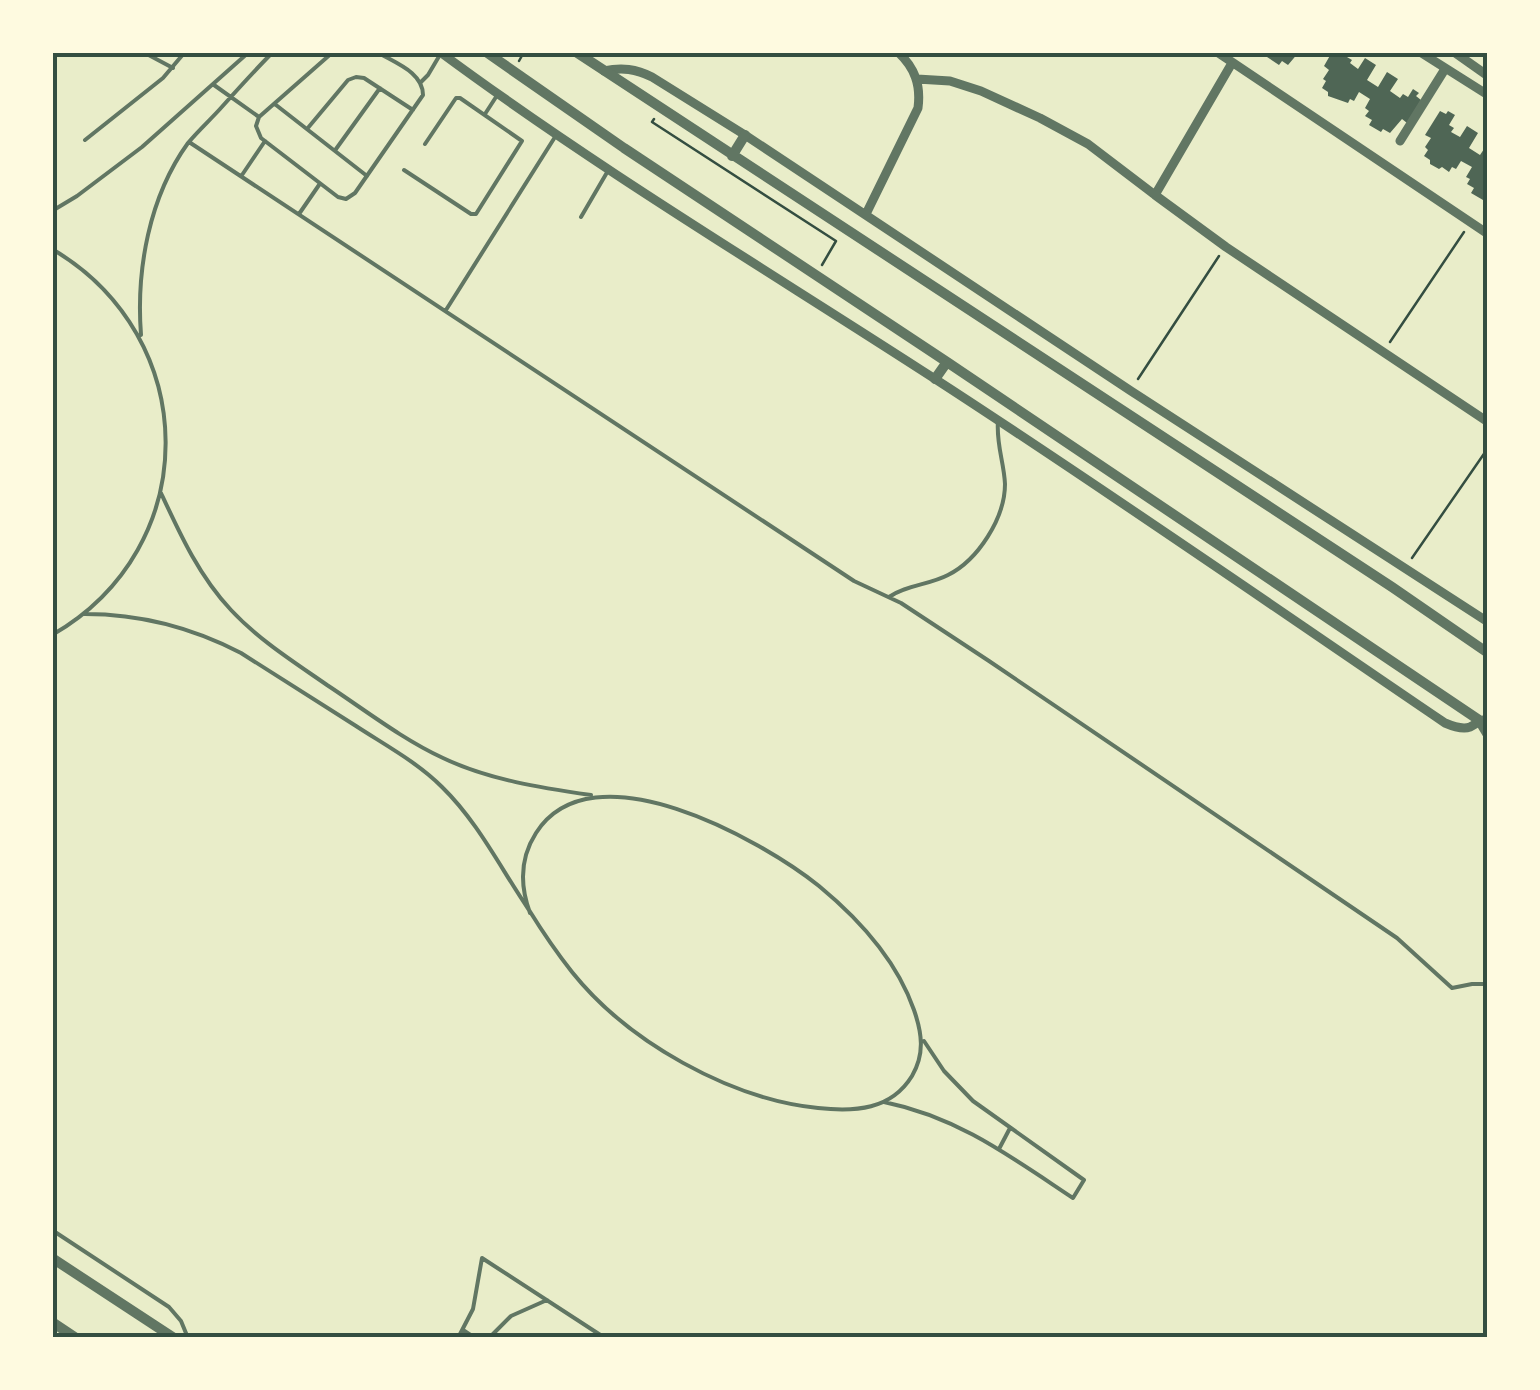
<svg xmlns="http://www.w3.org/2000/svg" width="1540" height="1390" font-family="Commissioner,sans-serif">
	<rect width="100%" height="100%" fill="#e9edc9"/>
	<path fill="#4f6655" d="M1270,52H1299L1288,65L1282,61L1279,65L1267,57Z
		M1332,52H1350L1347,57L1352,60L1350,63L1358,69L1365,58L1376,65L1367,80L1378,87L1387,72L1398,79L1390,91L1400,98L1403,94L1408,97L1413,89L1419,93L1416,96L1421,100L1407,123L1402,119L1390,133L1383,129L1381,132L1369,125L1372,120L1365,116L1369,111L1365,108L1370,99L1359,92L1354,101L1350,99L1348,103L1328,96V92L1322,88L1326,81L1323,79L1329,70L1324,66Z
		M1440,111L1446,114L1448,111L1455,115L1449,125L1454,128L1451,132L1460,137L1467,126L1478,133L1469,148L1480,155L1488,143V199L1485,197L1483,200L1471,193L1474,188L1467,184L1470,179L1466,177L1472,167L1461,161L1456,169L1452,167L1449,172L1442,167L1439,169L1430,164V160L1424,156L1428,150L1425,147L1431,138L1425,135Z"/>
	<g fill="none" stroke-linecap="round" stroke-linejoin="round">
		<path stroke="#344e41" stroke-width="2.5" d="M519,61L524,52
			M654,119L652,122L836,241L822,265
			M1390,342L1464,232
			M1138,379L1219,256
			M1412,558L1488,448"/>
		<path stroke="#617663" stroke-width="4" d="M143,52L173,68
			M333,52L259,117L256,126L261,138L338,197L346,199L355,193L423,95C423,72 395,63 377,52
			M421,82L428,75L441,53
			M214,85L259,117
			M276,105L367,176
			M485,114L496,97
			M307,129L348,80L356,77L364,78L413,110
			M85,140L163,78L185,52
			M189,142L854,581L901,603L989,661L1397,938L1452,988L1472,984H1488
			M336,149L380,88
			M404,170L471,214H476L522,141L460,98H456L425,144
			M242,175L265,141
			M52,211L77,196L142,147L249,52
			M299,214L319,185
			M581,217L609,169
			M52,249C202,337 205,547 52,635
			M446,310L555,137
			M141,335C136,270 149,197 188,143C198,131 210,120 220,109C237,90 255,70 273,52
			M161,493C180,534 199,576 231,610C259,640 294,662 327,685C365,710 402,739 443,758C489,780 542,788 591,795
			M889,597C906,585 929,585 948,575C978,560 1005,518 1005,484C1004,462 996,444 998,421
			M85,614C141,614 191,627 241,653C279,677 317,701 356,726C385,745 417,762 442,787C478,822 501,869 529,910C542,931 557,953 572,972C628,1042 730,1099 818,1108C855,1112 891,1110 912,1076C925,1054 922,1033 914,1010C897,961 859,919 819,886C760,839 592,745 536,833C520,858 520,886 530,913
			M884,1102C958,1117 1011,1157 1073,1198L1084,1180L973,1101L944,1071L924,1041
			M999,1149L1010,1128
			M52,1230L169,1307L181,1321L188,1338
			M463,1330L475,1338
			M458,1338L473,1309L482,1258L605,1338
			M489,1338L511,1316L547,1300"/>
		<path stroke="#617663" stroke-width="9" d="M440,52C598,169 767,270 932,377C1105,489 1274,607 1445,723C1452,726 1462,730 1470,727C1477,724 1479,720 1488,719
			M1217,52L1488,234
			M1420,52L1488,95
			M1454,52L1488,76
			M1232,63L1155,195L1226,247L1488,422
			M604,71C622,67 636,69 652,77L745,135L1131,391L1488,622
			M917,79L950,81L981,91L1040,118L1088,144L1155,195
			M1400,141L1445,69
			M866,214L918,108C921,85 915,68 898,52"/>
		<path stroke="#617663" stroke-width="10" d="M486,52L624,148L947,362L1479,720L1488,735
			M576,52L1392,587L1488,653
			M732,156L745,135
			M935,379L947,362
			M52,1258L174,1338
			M52,1322L76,1338"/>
	</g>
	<rect width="1540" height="1390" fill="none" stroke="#fefae0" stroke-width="110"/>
	<rect x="55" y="55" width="1430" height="1280" fill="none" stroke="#344e41" stroke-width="4"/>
</svg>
